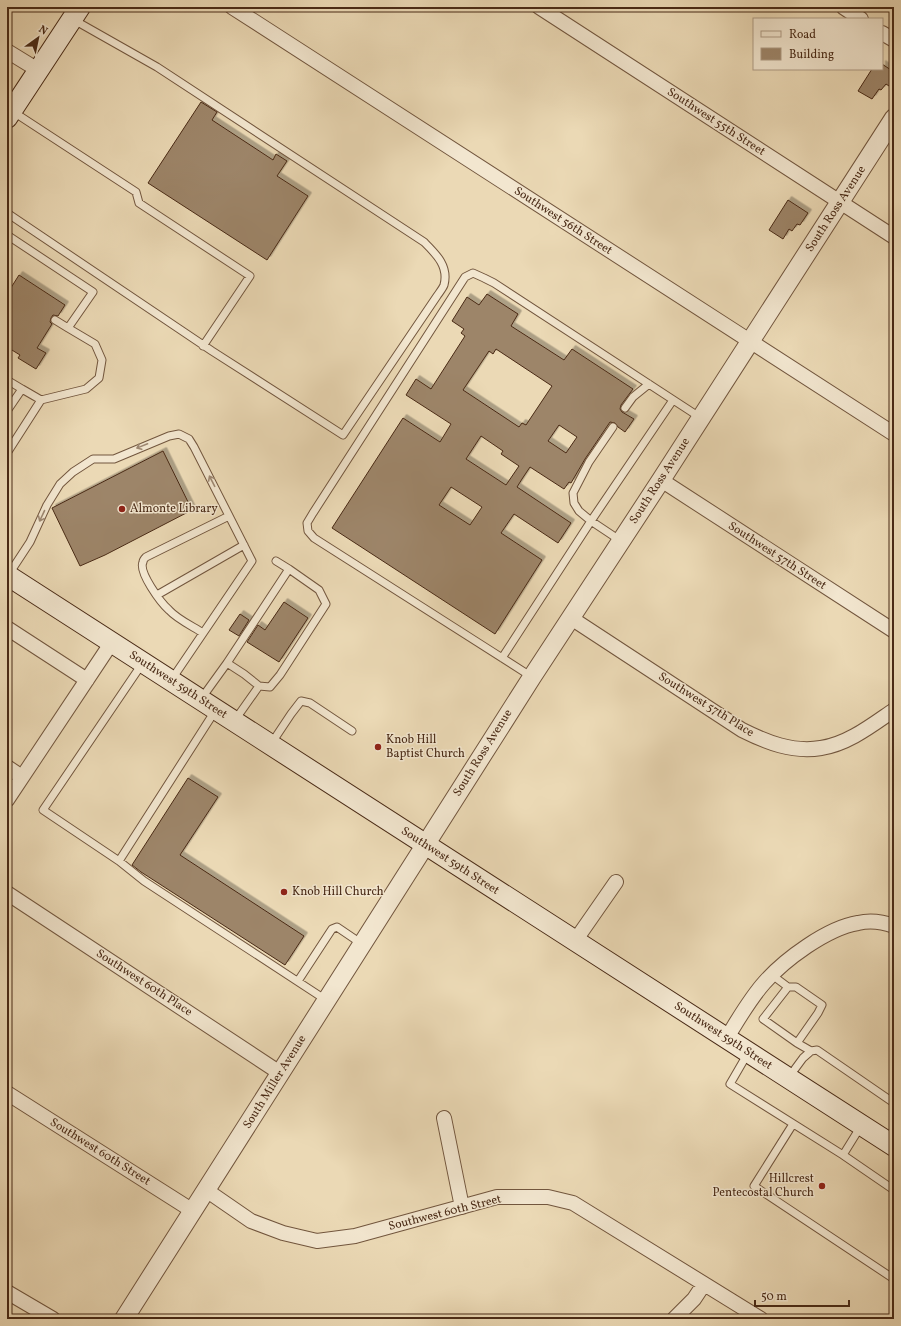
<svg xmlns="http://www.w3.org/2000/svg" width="901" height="1326" font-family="Vollkorn,serif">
	<defs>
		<filter id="shadow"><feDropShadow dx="3.5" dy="-3.5" stdDeviation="0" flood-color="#0004"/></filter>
	</defs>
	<rect width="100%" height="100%" fill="#ebd9b5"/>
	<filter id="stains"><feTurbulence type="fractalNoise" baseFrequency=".005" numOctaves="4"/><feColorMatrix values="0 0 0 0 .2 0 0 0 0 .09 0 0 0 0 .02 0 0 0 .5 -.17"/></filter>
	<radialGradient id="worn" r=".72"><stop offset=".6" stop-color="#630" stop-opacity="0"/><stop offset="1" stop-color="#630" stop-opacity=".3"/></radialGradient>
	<path fill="#9d8569" stroke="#492a16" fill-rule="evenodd" filter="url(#shadow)" d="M882,64L894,72V78L889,86L886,84L881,90L879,89L872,99L858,91L872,69H882Z
		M201,102L217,112L212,120L273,160L276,154L287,161L277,176L308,196L267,260L148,183Z
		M788,200L808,213L800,225L797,224L792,231L789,229L783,239L769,230Z
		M19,275L65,305L58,316L53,315L51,318L50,322L52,324L37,348L46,353L36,369L18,358L20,355L7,347V294Z
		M487,294L518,314L511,326L564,360L572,349L633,389L621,405L620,409L622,412L634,419L625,432L618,427L615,423L610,422L585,459L571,483L569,482L564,489L530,467L522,479L517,487L571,523L558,543L514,514L501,533L542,560L495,634L332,528L403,418L440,442L451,424L406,395L416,379L431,389L465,336L461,333L464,329L452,321L467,297L479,305ZM496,349L552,386L526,425L522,423L519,427L463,390L489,351L493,354ZM559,425L577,437L566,453L548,441ZM481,436L503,451L501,454L519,466L506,485L466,459ZM451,487L482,507L470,525L439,505Z
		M163,451L192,510L105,555L80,566L52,508Z
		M284,602L308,618L279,662L247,642L258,625L265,630Z
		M240,614L249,620L239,636L229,630Z
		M188,778L218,797L180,855L304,936L285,965L141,872L132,865Z"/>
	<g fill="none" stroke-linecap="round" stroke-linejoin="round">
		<g stroke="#72563e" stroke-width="9">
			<path id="service" d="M12,111L136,192L139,203L250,276L203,346
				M7,213L212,351L343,435L437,296C439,293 443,288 444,285C449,266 436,254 424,242L157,67L74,20
				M7,235L93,292L68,328L95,344L102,360L99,378L86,389L41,400L7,453
				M55,320L68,328
				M7,380L22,389L7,411
				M22,389L41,400
				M625,408L633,397L649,384
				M613,427L589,462L573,493L574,503L579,511L591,521L621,541
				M9,574L30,542L47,505L60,484L73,472L93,459H114L169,436L179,434L189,439L194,447L252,561L172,679
				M157,595L244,545
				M203,633C192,626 177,619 169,610C161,603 138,572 143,562C143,560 145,558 146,557L229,516
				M502,658L591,521L673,400
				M227,663L244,674L259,686
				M142,664L43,810L119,861L215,711
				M532,677L314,538L308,531L307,523L313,513L465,277L473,273L484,278L494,283L701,418
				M201,699L227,663L289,569L276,561
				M235,720L259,686L270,687L280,675L326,604L319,590L289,569
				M271,744L291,714L301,701L310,703L352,731
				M119,861L144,881L326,1000
				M772,975L788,987L763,1019L797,1043L811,1051
				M298,981L332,929L337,927L362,944
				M788,987H796L822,1005L818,1013L797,1043
				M748,1053L730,1084L843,1155L861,1126
				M789,1077L803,1058L811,1051L817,1050L894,1103
				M793,1124L754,1186L894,1279
				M889,1141L894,1128
				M843,1155L894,1190"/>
		</g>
		<g stroke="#72563e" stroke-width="16">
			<path id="minor" d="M232,7L894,434
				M539,7L894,237
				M843,7L861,19
				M882,33L894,40
				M7,51L38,70
				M661,480L894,631
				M571,618L742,730C766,742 793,753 821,748C848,744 872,725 894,710
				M7,628L87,680
				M7,767L22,777
				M7,800L112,642
				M7,893L280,1073
				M575,941L616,882
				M726,1039C738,1020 749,1000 764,983C784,960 827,928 858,923C870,920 883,922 894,926
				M7,1093L193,1211
				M444,1118L462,1207
				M206,1190L251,1221L283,1233L317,1241L355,1236L497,1197H548L573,1203L761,1319
				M7,1292L53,1319
				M674,1319L694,1299L704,1284"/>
		</g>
		<g stroke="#72563e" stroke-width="20">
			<path id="tertiary" d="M124,1319L532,677L661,480L894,118"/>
		</g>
		<g stroke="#492a16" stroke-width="22">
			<path id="secondary" d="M7,118L80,7
				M7,575L894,1146"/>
		</g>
		<use href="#service" stroke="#f2e6cf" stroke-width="7"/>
		<use href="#minor" stroke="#f2e6cf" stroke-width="14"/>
		<use href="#tertiary" stroke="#f2e6cf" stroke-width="18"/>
		<use href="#secondary" stroke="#f2e6cf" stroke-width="20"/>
	</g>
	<defs><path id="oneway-shaft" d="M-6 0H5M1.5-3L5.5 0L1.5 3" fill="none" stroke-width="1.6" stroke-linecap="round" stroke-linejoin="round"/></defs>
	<g stroke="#9e8872">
		<use href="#oneway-shaft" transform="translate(142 446) rotate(158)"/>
		<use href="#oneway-shaft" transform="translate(212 481) rotate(-117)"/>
		<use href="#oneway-shaft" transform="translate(42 516) rotate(115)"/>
	</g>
	<g fill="#8f2418" stroke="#f2e6cf" stroke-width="1.5">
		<circle cx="122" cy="509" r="4"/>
		<circle cx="378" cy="747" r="4"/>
		<circle cx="284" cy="892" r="4"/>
		<circle cx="822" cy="1186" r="4"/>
	</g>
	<g text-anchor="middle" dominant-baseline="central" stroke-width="3" stroke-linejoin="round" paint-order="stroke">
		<g font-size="12" fill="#492a16" stroke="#f2e6cf">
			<text transform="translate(716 122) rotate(33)">Southwest 55th Street</text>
			<text transform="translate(836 209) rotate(-57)">South Ross Avenue</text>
			<text transform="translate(563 221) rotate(33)">Southwest 56th Street</text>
			<text transform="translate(660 481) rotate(-57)">South Ross Avenue</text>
			<text transform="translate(777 556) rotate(33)">Southwest 57th Street</text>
			<text transform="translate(178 685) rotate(33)">Southwest 59th Street</text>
			<text transform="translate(706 705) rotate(32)">Southwest 57th Place</text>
			<text transform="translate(483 753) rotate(-58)">South Ross Avenue</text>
			<text transform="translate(450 861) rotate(33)">Southwest 59th Street</text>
			<text transform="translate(144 983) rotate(33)">Southwest 60th Place</text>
			<text transform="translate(723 1036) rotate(33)">Southwest 59th Street</text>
			<text transform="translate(275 1082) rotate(-58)">South Miller Avenue</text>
			<text transform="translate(100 1152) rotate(32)">Southwest 60th Street</text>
			<text transform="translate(445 1213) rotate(-14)">Southwest 60th Street</text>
		</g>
		<g font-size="12" fill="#492a16" stroke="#f2e6cf" text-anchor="start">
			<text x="130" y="509">Almonte Library</text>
			<text x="386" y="740">Knob Hill<tspan x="386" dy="14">Baptist Church</tspan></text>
			<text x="292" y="892">Knob Hill Church</text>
			<text x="814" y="1179" text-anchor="end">Hillcrest<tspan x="814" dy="14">Pentecostal Church</tspan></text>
		</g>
	</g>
	<rect width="901" height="1326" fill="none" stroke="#ebd9b5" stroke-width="24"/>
	<rect x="8" y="8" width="885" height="1310" fill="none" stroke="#492a16" stroke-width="2"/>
	<rect x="12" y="12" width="877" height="1302" fill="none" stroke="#492a16"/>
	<rect x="753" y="18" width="130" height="52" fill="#f2e6cf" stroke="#ae9b85"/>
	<rect x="761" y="31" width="20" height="6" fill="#f2e6cf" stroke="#ae9b85"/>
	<text x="789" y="38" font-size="12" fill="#492a16">Road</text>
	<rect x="761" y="48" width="20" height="12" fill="#9d8569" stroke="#ae9b85"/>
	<text x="789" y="58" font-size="12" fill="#492a16">Building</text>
	<g transform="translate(38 38) rotate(33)" stroke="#f2e6cf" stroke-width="3" paint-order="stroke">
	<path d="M0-3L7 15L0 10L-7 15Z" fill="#492a16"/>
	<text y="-6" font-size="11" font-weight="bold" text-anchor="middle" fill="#492a16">N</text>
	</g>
	<path d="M755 1300v6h94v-6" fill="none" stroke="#492a16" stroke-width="2"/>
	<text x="761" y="1300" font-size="12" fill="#492a16" stroke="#f2e6cf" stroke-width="3" paint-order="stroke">50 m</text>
	<rect width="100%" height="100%" filter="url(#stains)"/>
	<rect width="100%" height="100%" fill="url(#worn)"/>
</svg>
